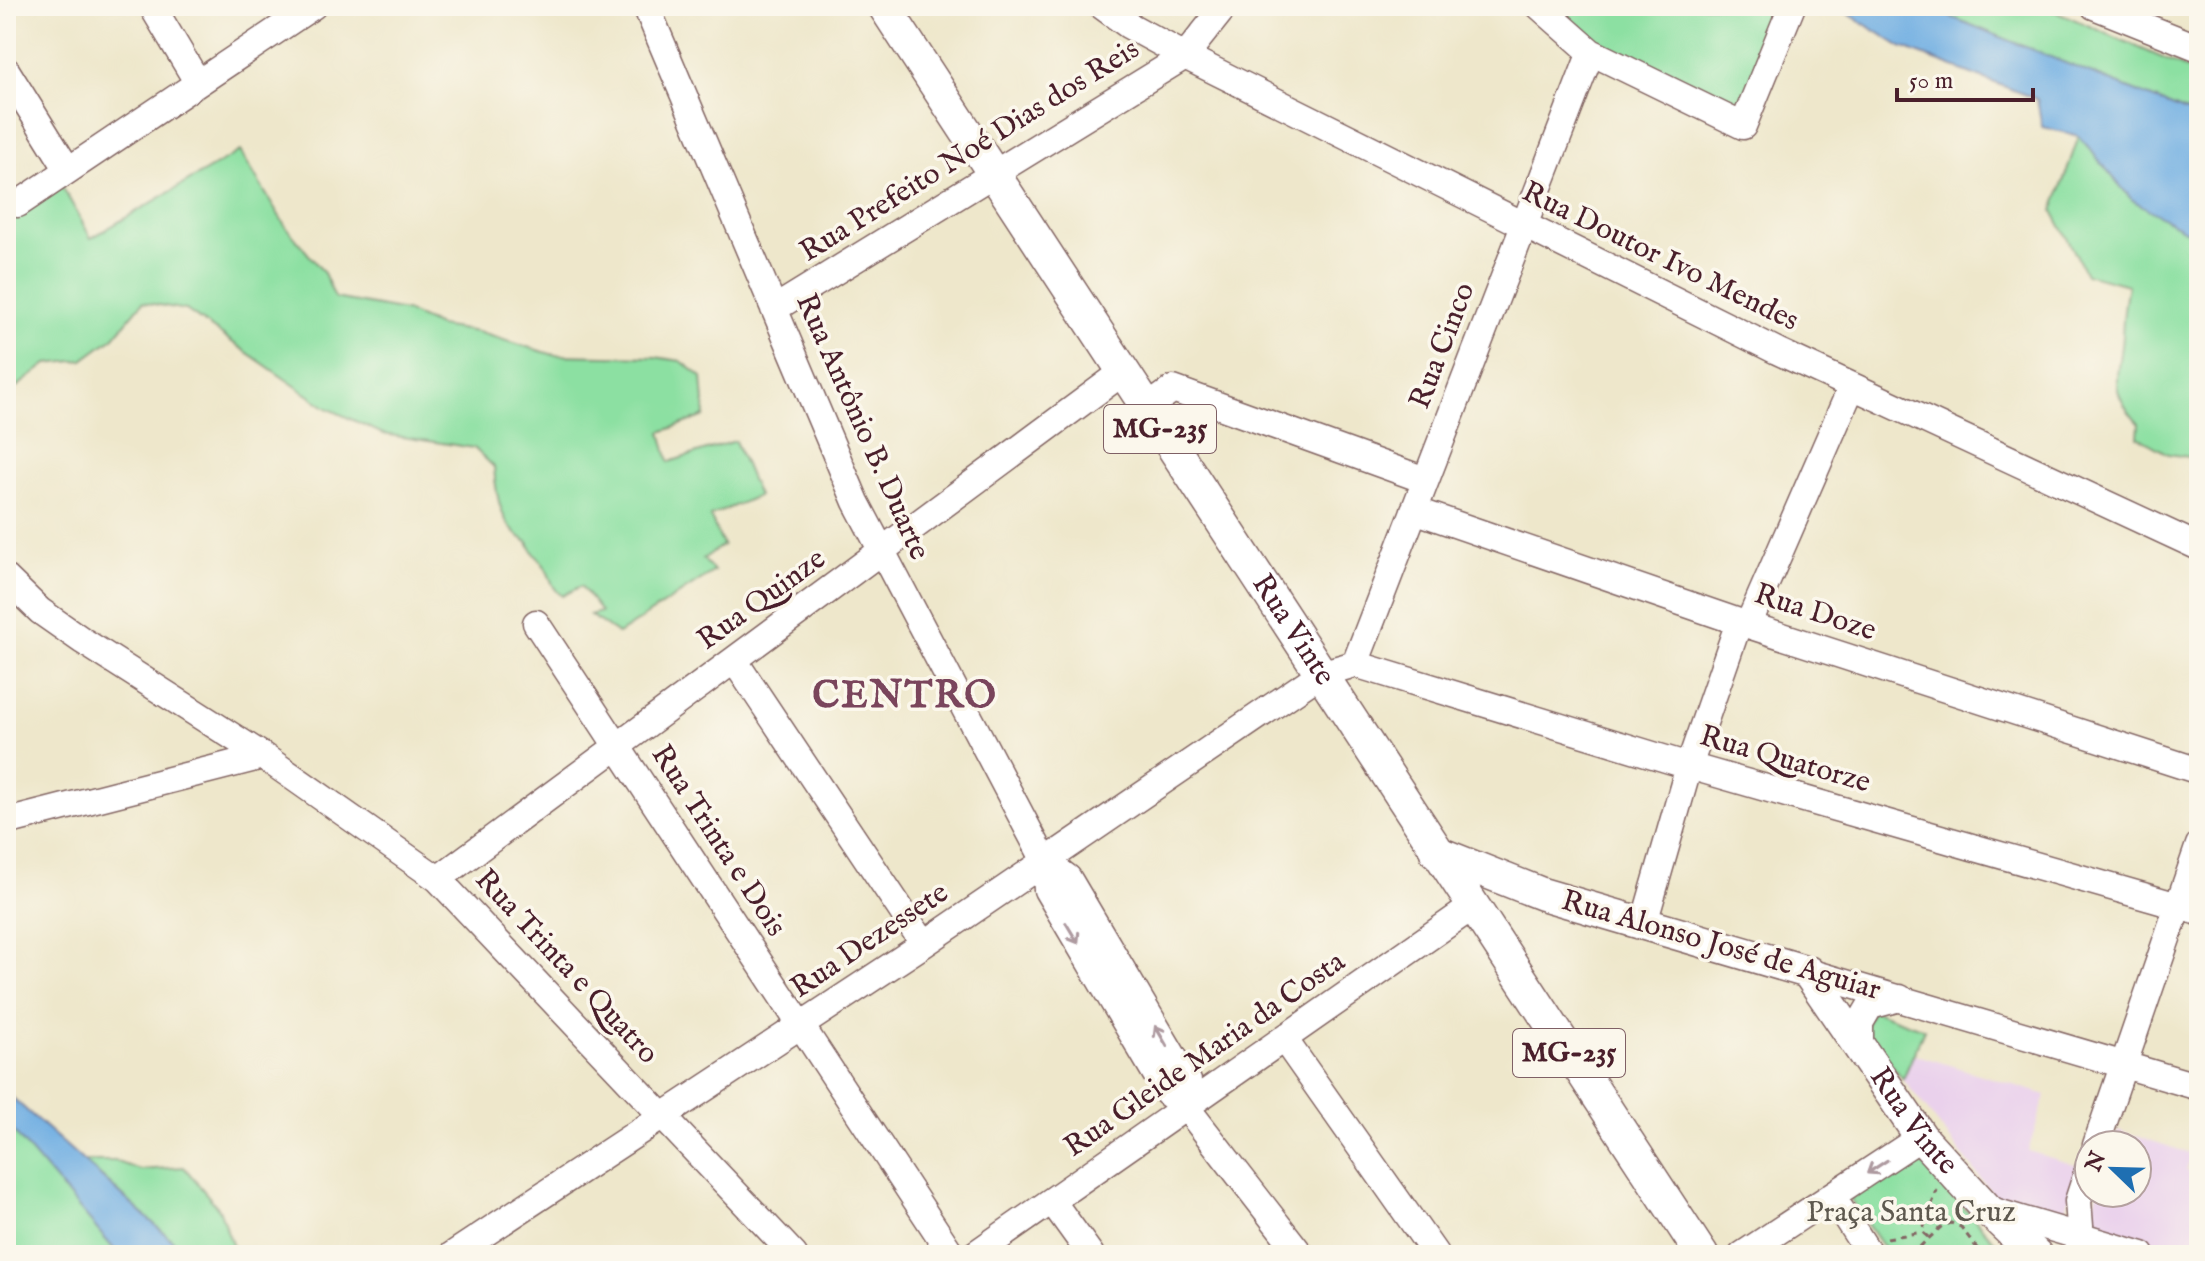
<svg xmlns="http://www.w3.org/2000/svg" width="2205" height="1261" font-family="'IM FELL English',serif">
	<rect width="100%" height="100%" fill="#fbf7ec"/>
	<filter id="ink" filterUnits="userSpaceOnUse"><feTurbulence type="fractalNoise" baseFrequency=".0125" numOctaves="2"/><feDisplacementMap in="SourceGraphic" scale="16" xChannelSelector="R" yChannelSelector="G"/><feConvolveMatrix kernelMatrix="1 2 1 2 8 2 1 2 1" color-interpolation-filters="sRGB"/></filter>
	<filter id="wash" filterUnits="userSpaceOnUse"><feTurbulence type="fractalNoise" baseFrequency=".006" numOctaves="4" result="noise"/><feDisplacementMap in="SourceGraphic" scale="32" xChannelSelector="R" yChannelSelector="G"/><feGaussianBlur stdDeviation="1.8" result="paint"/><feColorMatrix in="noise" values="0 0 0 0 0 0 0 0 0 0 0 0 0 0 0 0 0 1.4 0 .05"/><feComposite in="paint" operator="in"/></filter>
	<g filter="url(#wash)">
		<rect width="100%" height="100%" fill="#eee7cb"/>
		<path fill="#ead1ec" d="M1914,1054L2046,1095L2028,1151L2079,1166L2063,1218L1999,1202L1903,1079Z
			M2118,1130L2192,1154L2186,1171L2199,1175V1255L2089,1222L2098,1193H2137V1145H2113Z"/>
		<path fill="#8ce0a2" stroke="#6b8066" stroke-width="2" d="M1551,6H1791L1740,117L1599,48Z
			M1924,6H2044L2199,74V117Z
			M2079,136L2185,230L2199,233V455L2196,458L2168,454L2138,437L2139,424C2106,388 2119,377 2122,336C2123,318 2124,303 2128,285L2086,274L2053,211Z
			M240,151L286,227L324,273L335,298L405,311L439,326L477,332L554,355L655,357L681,361L702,377L705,416L661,432L669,462L735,441L758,496L710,516L723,545L703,559L714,571L618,634L590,615L601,612L581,586L562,596C550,586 553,581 546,569C541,559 532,554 528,542C501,529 496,496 494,467L474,448L383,434L327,408L186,310L143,302L114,337L83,360L47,364L6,395V217L18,204L57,177L91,238Z
			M1872,1010L1924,1029L1903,1079L1864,1029Z
			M6,1123L11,1126L119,1255H6Z
			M1914,1154L2008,1255H1888L1850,1199Z
			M84,1161H115L140,1170L184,1167L219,1209L236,1255H183L173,1241Z"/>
		<path fill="#70aee2" stroke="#5d6686" stroke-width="2" d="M1836,6H1924L2199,117V233L2185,230L2132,200L2079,136L2042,127L2037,99L1901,47Z
			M6,1092L173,1241L183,1255H119L6,1123Z"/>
	</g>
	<g filter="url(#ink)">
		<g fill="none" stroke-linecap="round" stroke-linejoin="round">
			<g stroke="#836563" stroke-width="29">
				<path id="minor" d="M152,6L198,83
					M646,6L856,502L1045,861L1047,890L1167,1093L1186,1107L1301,1255
					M1102,6L1128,25L1185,56L1777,351L2199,547
					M1539,6L1591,52L1743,126L1792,6
					M2094,6L2199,48
					M6,70L68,170
					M18,204L313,6
					M774,309L1185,56L1225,6
					M1147,408L1173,389L1425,480
					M1414,510L1739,622L2199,771
					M6,578L40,611L83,641L263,756L438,879L794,1255
					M536,623L952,1255
					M1748,625L1852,386
					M734,660L924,944
					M1355,664L1689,766L2199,912
					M1355,664L1591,52
					M6,822L263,756
					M1045,861L1068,878L1188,1081L1186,1107
					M438,879L1123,372
					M1644,923L1689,766L1739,622
					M1808,972L2199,1087
					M1284,1039L1436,1255
					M1860,1044V1023L1870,1006L1900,998
					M2096,1145L2199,845
					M1832,1196L1870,1255
					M1052,1201L1091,1255
					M1987,1209L2142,1255
					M2082,1251L2078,1201L2089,1167
					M452,1255L924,944L1320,674L1355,664
					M974,1255L1472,907
					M1742,1255L1921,1137"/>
			</g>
			<g stroke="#836563" stroke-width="35">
				<g id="major">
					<path id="s1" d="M884,6L1702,1255"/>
					<path id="s2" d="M1436,852L1542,894L1808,972L1921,1137L1987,1209L2036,1255"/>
				</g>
			</g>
			<path stroke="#836563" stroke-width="3" stroke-dasharray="6 6" stroke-linecap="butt" d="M1928,1237L1922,1232L1937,1190
				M1887,1238L1922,1232
				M1911,1255L1941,1227L1951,1223L1961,1227L1982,1255"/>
			<use href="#minor" stroke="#fff" stroke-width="26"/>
			<use href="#major" stroke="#fff" stroke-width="32"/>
		</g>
		<defs><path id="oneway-shaft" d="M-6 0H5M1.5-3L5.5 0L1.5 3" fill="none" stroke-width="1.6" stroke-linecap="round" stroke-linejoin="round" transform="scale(2)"/></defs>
		<g stroke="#ae9aa0">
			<use href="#oneway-shaft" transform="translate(1072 933) rotate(59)"/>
			<use href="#oneway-shaft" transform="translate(1161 1036) rotate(-120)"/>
			<use href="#oneway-shaft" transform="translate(1877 1167) rotate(147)"/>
		</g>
	</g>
	<g text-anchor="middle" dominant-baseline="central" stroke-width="7" stroke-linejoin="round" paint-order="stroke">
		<g fill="#fbf7ec" stroke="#7f6065" stroke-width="2">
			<rect x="1104" y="405" width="112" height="48" rx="6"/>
			<rect x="1513" y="1029" width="112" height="48" rx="6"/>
		</g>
		<g font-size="28" font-weight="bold" fill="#4a1f2b">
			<text x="1160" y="429">MG-235</text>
			<text x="1569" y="1053">MG-235</text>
		</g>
		<g font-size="30" fill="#4a1f2b" stroke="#fbf7ec">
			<text transform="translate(970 151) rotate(-32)">Rua Prefeito Noé Dias dos Reis</text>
			<text transform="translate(1660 257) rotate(26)">Rua Doutor Ivo Mendes</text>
			<text transform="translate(1443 346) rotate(-69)">Rua Cinco</text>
			<text transform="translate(862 427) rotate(66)">Rua Antônio B. Duarte</text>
			<text transform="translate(762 600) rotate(-36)">Rua Quinze</text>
			<text transform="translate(1815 613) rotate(18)">Rua Doze</text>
			<text stroke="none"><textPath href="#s1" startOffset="746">Rua Vinte</textPath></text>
			<text transform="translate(1785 760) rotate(16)">Rua Quatorze</text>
			<text transform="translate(718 841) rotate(57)">Rua Trinta e Dois</text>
			<text transform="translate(870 941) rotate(-34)">Rua Dezessete</text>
			<text transform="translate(1721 946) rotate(16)">Rua Alonso José de Aguiar</text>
			<text transform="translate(566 967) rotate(47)">Rua Trinta e Quatro</text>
			<text transform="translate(1205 1055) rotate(-35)">Rua Gleide Maria da Costa</text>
			<text stroke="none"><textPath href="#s2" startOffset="574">Rua Vinte</textPath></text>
		</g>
		<g font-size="30" fill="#5e594f" stroke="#fbf7ec">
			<text x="1911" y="1213">Praça Santa Cruz</text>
		</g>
		<g font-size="38" font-weight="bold" letter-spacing="2" fill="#7a455c" stroke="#fbf7ec">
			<text x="905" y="697">CENTRO</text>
		</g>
	</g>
	<rect width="2205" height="1261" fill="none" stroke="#fbf7ec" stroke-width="32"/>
	<g transform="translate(2113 1169) rotate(293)"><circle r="38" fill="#fbf7ec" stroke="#b4a19f" stroke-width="2"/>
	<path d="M0-6L14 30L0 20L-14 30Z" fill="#1f6fb2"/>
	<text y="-12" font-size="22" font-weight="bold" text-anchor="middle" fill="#4a1f2b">N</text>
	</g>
	<path d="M1897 88v12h136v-12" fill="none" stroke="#4a1f2b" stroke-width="4"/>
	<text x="1909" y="88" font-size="24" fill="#4a1f2b" stroke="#fbf7ec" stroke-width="6" paint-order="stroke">50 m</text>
</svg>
